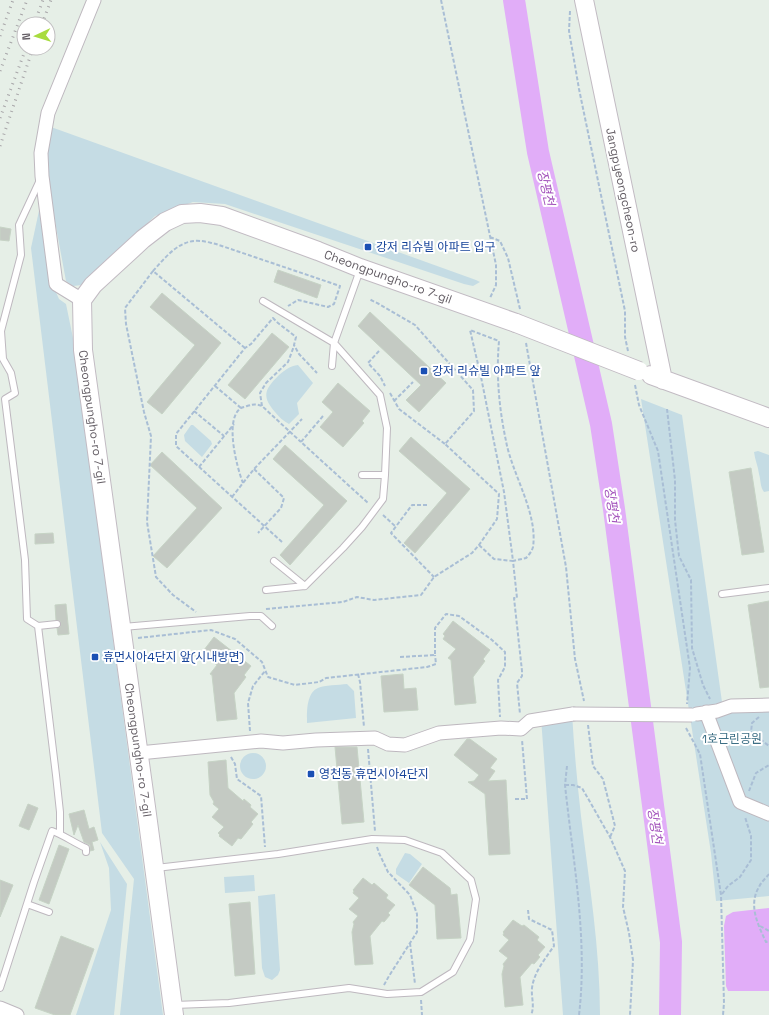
<svg xmlns="http://www.w3.org/2000/svg" width="769" height="1015" font-family="'Space Grotesk','Noto Sans KR',sans-serif">
	<rect width="100%" height="100%" fill="#e6efe7"/>
	<path fill="#c5dce4" d="M51,127L476,280L480,282L473,286L464,284L225,204L193,202L155,216L82,285L73,286L66,281L44,162Z
		M40,206L55,290L59,299L66,304L73,338L163,1015H120L134,879L102,833L31,248Z
		M298,365L313,383L297,403L299,414L289,424C283,421 279,417 275,412C261,396 265,389 279,375C285,370 290,366 298,365Z
		M641,399L682,415L722,702L769,699V896L716,901L711,853Z
		M191,425H193L211,441L212,444L202,457L185,441L184,435Z
		M758,451L769,455V491L764,492C760,487 761,481 759,474C758,466 755,460 754,452Z
		M347,684L354,691L356,718L307,723C307,713 306,693 318,688C324,685 339,685 347,684Z
		M572,713C574,747 577,781 581,816C589,882 600,948 600,1015H563L541,718Z
		M240 766a13 13 0 1 1 26 0a13 13 0 1 1-26 0Z
		M100,842L127,884L114,1015H76L111,910L109,868Z
		M405,853L410,854L422,864L409,883L396,874V869Z
		M254,875L255,891L225,893L224,877Z
		M275,894L280,970L278,975L272,980L265,977L262,968L258,896Z"/>
	<path fill="#e1adf8" d="M769,908V991H728L726,986L724,926L726,916L733,912Z"/>
	<g fill="none" stroke-linecap="round" stroke-linejoin="round">
		<path stroke="#e1adf8" stroke-width="22" d="M514,0L538,152L601,424L614,509L671,942L670,1015"/>
	</g>
	<path fill="#c4cac3" stroke="#c6d3c5" d="M0,227L11,229L9,241L0,240Z
		M278,270L321,285L317,298L274,282Z
		M162,293L221,343L162,414L147,402L195,345L150,307Z
		M370,312L446,383L419,412L406,400L421,385L358,326Z
		M272,333L289,347L245,399L228,385Z
		M338,383L370,411L362,421L364,423L343,447L320,427L333,412L322,402Z
		M411,437L470,489L415,553L404,543L447,493L399,451Z
		M285,445L347,501L290,565L280,555L324,505L273,459Z
		M162,452L222,508L167,568L153,556L197,508L150,465Z
		M751,468L764,552L742,555L729,472Z
		M53,533L54,543L35,544V534Z
		M769,601V687L760,688L748,605Z
		M66,604L69,634L58,635L57,628L60,627L61,624L60,621L56,620L55,605Z
		M453,621L490,650L483,659L485,661L473,677L476,703L455,705L451,660L448,658L456,649L443,639L445,636L443,634Z
		M214,637L251,666L244,675L246,677L234,693L237,719L217,721L212,675L210,674L217,665L204,655L207,652L204,650Z
		M403,674L404,689L416,688L418,710L384,712L381,676Z
		M467,739H470L497,759L490,768L495,771L488,781L506,780L510,854L489,855L485,794L468,782L474,781L479,775L454,755Z
		M335,747H357L364,822L342,824Z
		M226,760L228,788L243,801L244,799L251,805L250,807L258,814L251,822L253,824L241,839L238,838L232,846L219,836L220,835L218,833L224,827L212,817L219,809L213,804L214,802L210,795L208,762Z
		M28,804L38,808L29,830L19,826Z
		M84,810L89,829L94,827L98,840L92,842L94,850L90,851V845L84,842L78,825L74,835L69,814Z
		M59,845L69,849L49,904L39,900Z
		M423,867L450,888L451,895L457,894L461,938L437,939L435,905L409,885Z
		M363,878L372,885L374,883L388,895L386,898L395,905L388,913L390,915L384,922L382,921L370,936L373,964L355,965L352,932L354,924L353,922L358,916L349,909L359,898L353,893L354,891L353,890Z
		M0,880L13,885L0,917Z
		M250,902L255,974L235,976L229,904Z
		M513,920L522,926L524,925L539,937L537,940L545,947L538,955L540,957L534,964L532,963L520,977L523,1005L505,1007L502,974L504,966L503,964L508,958L499,951L509,940L503,935L504,933L503,932Z
		M61,936L94,949L70,1015H55L35,1008Z"/>
	<g fill="none" stroke-linecap="round" stroke-linejoin="round">
		<g stroke="#beb8bf" stroke-width="8">
			<path id="lane" d="M263,301L334,343L360,270
				M334,343L380,395L387,428L385,475H362
				M332,366L334,343
				M274,561L305,586
				M266,590L305,586L343,548L362,527L383,499L385,475
				M722,594L769,588
				M57,624L38,626L56,775L60,812V834
				M38,626L27,619L25,560L5,399L15,393L11,373L3,359L1,331L21,255L19,225L40,180
				M123,627L250,616H261L272,626
				M156,868L278,854L372,839L405,840L442,853L471,880L476,899L470,940L453,972L421,992L387,994L349,988L229,1003L174,1005
				M27,904L49,912
				M0,988L34,882L52,831C64,835 74,843 86,848V852"/>
		</g>
		<g stroke="#beb8bf" stroke-width="15">
			<path id="street" d="M82,300L56,284L42,176L41,153L48,113L94,0
				M706,712L740,802L769,814
				M697,714L717,711L731,706L769,705
				M139,753L261,741L283,743L316,740L375,738L388,744L405,745L439,733L501,728L521,729L530,721L573,714
				M0,1008L17,1015"/>
		</g>
		<g stroke="#c2bbc3" stroke-width="20">
			<path id="secondary" d="M584,0L663,380
				M651,375L769,418
				M174,1015L146,807L83,350L82,300L93,285L143,239L165,222L182,214L200,213L222,216L318,251L360,268L516,323"/>
		</g>
		<path stroke="#a9bed5" stroke-width="2" stroke-dasharray="4 2" stroke-linecap="butt" d="M441,0L496,265V285L490,298
			M570,11L569,31L579,89L625,311V337L628,351
			M490,237L500,241L508,258L520,309
			M153,271L125,308L126,324L144,412L151,436L147,522L156,577L173,595L196,612
			M526,343L566,567L575,659L584,701
			M245,348L153,271C165,258 179,239 200,241C205,241 211,243 216,244L340,286L334,304L328,307L298,300L288,306
			M379,351L368,363L380,376L385,386
			M635,385L639,405L658,451L690,668L687,704
			M215,386L241,408
			M390,393L399,409L445,444
			M394,401L413,382
			M262,406L260,393L266,383L288,362L294,346
			M667,409L675,480V520L679,556L691,580L692,648L703,685L710,699
			M194,411L224,436
			M323,416L301,442L368,503
			M199,467L234,424
			M254,469L284,498L281,508L258,533
			M243,483C237,468 224,419 241,408C243,407 245,407 247,406C254,404 256,404 262,406L301,442
			M232,497L254,469L302,419
			M427,505H412L391,533L434,577
			M383,515L396,527
			M282,542L176,446V434L245,348L251,344L273,318L278,323L296,337L294,345L299,354L317,373
			M479,545L494,559L513,561L504,492L481,377L470,330L499,341C496,375 499,408 506,441C512,474 538,513 533,547C532,551 529,555 526,558L513,561L517,598H514L522,671V676L517,683L520,714
			M266,609L343,602L357,597L374,600L421,595L434,577L472,553L479,545L497,519L499,494L445,444L474,411L473,390L415,325L379,304L369,299
			M138,638L211,630L235,639L262,662L268,677L295,685L319,682L326,678L427,667L436,664L435,655
			M400,657L435,655V628L446,614L459,616L492,640L505,652V667L498,680L500,717
			M358,674L360,682L364,727
			M759,717L752,723L751,732L769,746
			M588,725L593,766L603,779L615,826L610,837
			M686,728L700,754L721,895L724,1003L723,1015
			M250,731L248,703L253,686L265,671
			M368,749L375,831
			M231,757L235,764L237,779L261,796L265,847
			M567,766L565,785C573,861 588,939 579,1015
			M565,785H573L582,788L610,837L625,871L623,907L629,933L633,960L630,1015
			M749,791L756,773L769,765
			M515,799H527L522,740
			M377,847L379,853L388,872L410,895L417,914V932L389,976L384,985
			M769,874C766,878 761,882 759,887C748,905 758,925 766,942L769,941
			M722,894L728,886L740,877L751,860V836L745,817
			M528,910L529,919L552,930L554,946C545,959 534,972 532,988C531,997 535,1006 531,1015
			M760,926L769,931
			M410,943L415,984
			M421,1000L422,1015"/>
		<use href="#lane" stroke="#fff" stroke-width="6"/>
		<use href="#street" stroke="#fff" stroke-width="13"/>
		<use href="#secondary" stroke="#fff" stroke-width="18"/>
		<path stroke="#a7a5a8" stroke-width="3" stroke-dasharray="1 5" stroke-linecap="butt" d="M34,24L43,0
			M42,24L51,0
			M0,36L13,0
			M0,71L27,0
			M0,118L26,48
			M0,146L33,48"/>
		<g stroke="#beb8bf" stroke-width="15" stroke-linecap="butt">
			<path id="street-bridge" d="M573,714L692,715"/>
		</g>
		<g stroke="#c2bbc3" stroke-width="20" stroke-linecap="butt">
			<path id="secondary-bridge" d="M516,323L639,371"/>
		</g>
		<use href="#street-bridge" stroke="#fff" stroke-width="13"/>
		<use href="#secondary-bridge" stroke="#fff" stroke-width="18"/>
	</g>
	<g fill="#1a4fb4" stroke="#fff" stroke-width="1.5">
		<rect x="364" y="243" width="8" height="8" rx="2"/>
		<rect x="420" y="367" width="8" height="8" rx="2"/>
		<rect x="91" y="653" width="8" height="8" rx="2"/>
		<rect x="307" y="770" width="8" height="8" rx="2"/>
	</g>
	<g text-anchor="middle" dominant-baseline="central" stroke-width="4" stroke-linejoin="round" paint-order="stroke">
		<g font-size="12" fill="#645e65" stroke="#fff">
			<text transform="translate(623 190) rotate(78)">Jangpyeongcheon-ro</text>
			<text transform="translate(388 277) rotate(20)">Cheongpungho-ro 7-gil</text>
			<text transform="translate(92 417) rotate(82)">Cheongpungho-ro 7-gil</text>
			<text transform="translate(138 750) rotate(82)">Cheongpungho-ro 7-gil</text>
		</g>
		<g font-size="12" fill="#164399" stroke="#fff" text-anchor="start">
			<text x="376" y="247">강저 리슈빌 아파트 입구</text>
			<text x="432" y="371">강저 리슈빌 아파트 앞</text>
			<text x="103" y="657">휴먼시아4단지 앞(시내방면)</text>
			<text x="319" y="774">영천동 휴먼시아4단지</text>
		</g>
		<g font-size="12" fill="#3d6f85" stroke="#fff">
			<text x="732" y="739">1호근린공원</text>
		</g>
		<g font-size="13" font-style="italic" fill="#a251bb" stroke="#fff">
			<text transform="translate(546 188) rotate(77)">장평천</text>
			<text transform="translate(612 505) rotate(82)">장평천</text>
			<text transform="translate(655 826) rotate(82)">장평천</text>
		</g>
	</g>
	<g transform="translate(36 36) rotate(266)"><circle r="19" fill="#ffffff" stroke="#c1bfc1"/>
	<path d="M0-3L7 15L0 10L-7 15Z" fill="#a8dc3f"/>
	<text y="-6" font-size="11" font-weight="bold" text-anchor="middle" fill="#645e65">N</text>
	</g>
</svg>
